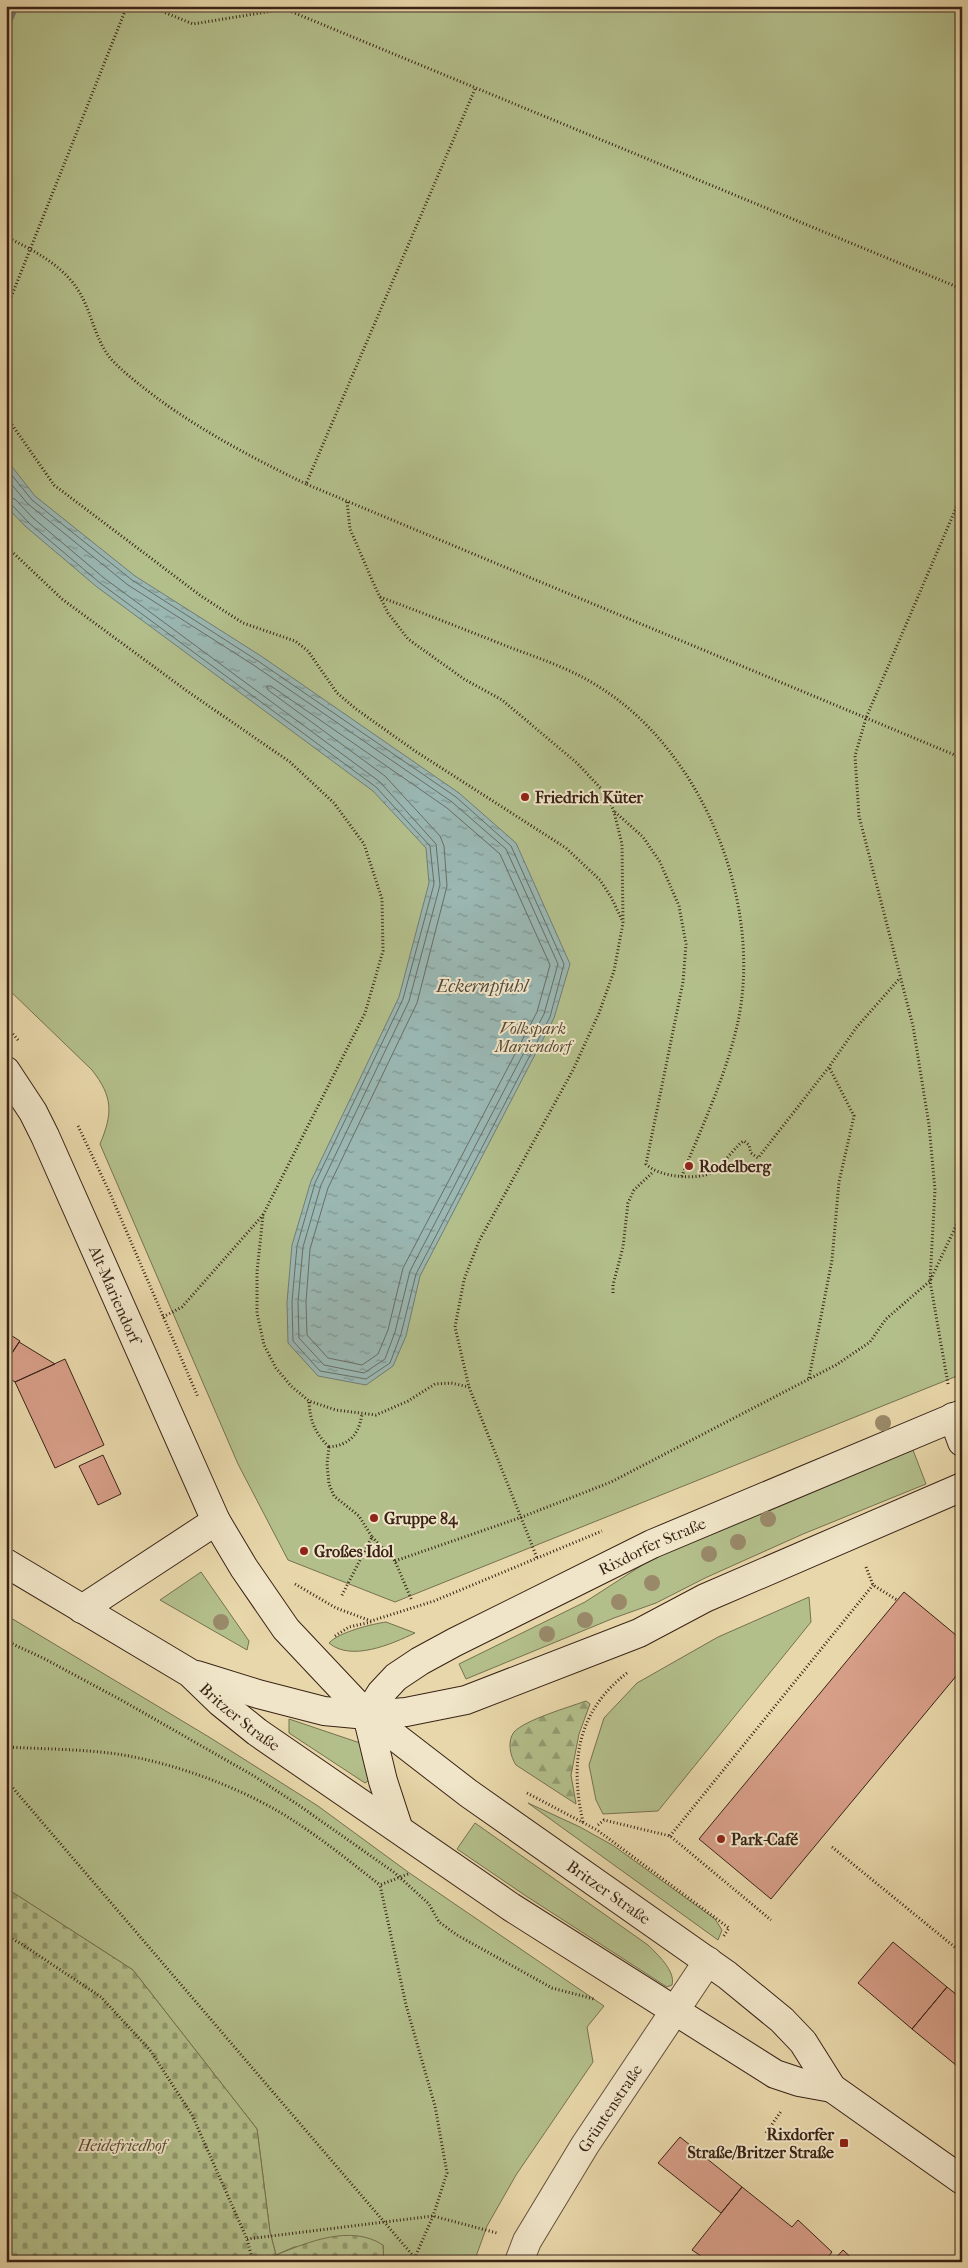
<svg xmlns="http://www.w3.org/2000/svg" width="968" height="2268" font-family="'IM FELL French Canon',serif">
	<defs>
		<pattern id="forest-firs" width="22" height="20" patternUnits="userSpaceOnUse" patternTransform="scale(1.25)"><rect width="22" height="20" fill="#b3bf8b"/><path d="M5 1l3.5 6h-7zM16 11l3.5 6h-7z" fill="#939b71"/></pattern>
		<pattern id="cemetery-stones" width="16" height="16" patternUnits="userSpaceOnUse" patternTransform="scale(1.25)"><rect width="16" height="16" fill="#b3bf8b"/><path d="M2 7V4a2 2 0 0 1 4 0v3zM10 15v-3a2 2 0 0 1 4 0v3z" fill="#939b71"/></pattern>
		<pattern id="water-ripples" width="26" height="14" patternUnits="userSpaceOnUse" patternTransform="scale(1.25)"><rect width="26" height="14" fill="#9ab7b2"/><path d="M2 4q2-2 4 0t4 0M15 11q2-2 4 0t4 0" fill="none" stroke="#7f9490"/></pattern>
	</defs>
	<rect width="100%" height="100%" fill="#e8d7aa"/>
	<filter id="stains"><feTurbulence type="fractalNoise" baseFrequency=".004" numOctaves="4"/><feColorMatrix values="0 0 0 0 .2 0 0 0 0 .09 0 0 0 0 .02 0 0 0 .5 -.17"/></filter>
	<radialGradient id="worn" r=".72"><stop offset=".6" stop-color="#630" stop-opacity="0"/><stop offset="1" stop-color="#630" stop-opacity=".3"/></radialGradient>
	<path fill="#b3bf8b" stroke="#767150" d="M6,6H962V1374L395,1602L288,1560L238,1464L100,1144C113,1113 113,1097 92,1070L6,987Z
		M913,1450L926,1484L803,1534L705,1578L656,1603L614,1618L466,1679L459,1664L585,1602L664,1551Z
		M201,1572L249,1641L247,1650L160,1600Z
		M809,1597L811,1622L658,1811L603,1814L596,1800L589,1765L604,1718L637,1683L718,1637Z
		M6,1615L209,1737L318,1806L408,1872L604,2006L587,2027L593,2062L516,2175L487,2226L474,2262H384L383,2245L294,2247L276,2255L270,2232L257,2129L133,1970L6,1888Z
		M386,1622L415,1633C392,1644 351,1662 329,1643C339,1632 372,1624 386,1622Z
		M289,1719L366,1745L370,1780L365,1783L289,1733Z
		M528,1803L580,1827L614,1846L715,1919L722,1930L718,1940Z
		M475,1823L648,1945C657,1954 676,1971 672,1985L667,1987L526,1896L457,1849Z"/>
	<path fill="url(#forest-firs)" stroke="#767150" d="M586,1701L590,1704L579,1734L571,1775L576,1804L516,1765C510,1756 507,1741 514,1732C525,1720 569,1707 586,1701Z"/>
	<path fill="url(#cemetery-stones)" stroke="#767150" d="M6,1888L133,1970L257,2129L270,2232L276,2255C308,2242 351,2224 383,2245L384,2262H6Z"/>
	<path fill="url(#water-ripples)" stroke="#737c74" d="M6,459L35,496L135,576L261,656L459,793L516,843L570,964L554,1018L420,1276L406,1336L393,1366L366,1385L318,1376L288,1343L287,1302L292,1245L311,1181L399,997L429,883L426,848L373,791L97,587L25,526L6,506Z"/>
	<g fill="none" stroke-linecap="round" stroke-linejoin="round">
		<path stroke="#6a6d64" stroke-width="1" d="M6,468L32,500L132,580L258,661L456,797L511,846L564,964L550,1017L416,1274L401,1334L390,1363L366,1379L320,1371L293,1341L292,1302L297,1246L315,1183L403,999L434,884L430,846L376,787L100,583L29,523L11,504L6,503
			M6,478L28,504L128,585L255,666L452,802L506,849L558,964L544,1014L410,1271L395,1332L385,1359L364,1373L324,1365L299,1338L298,1302L303,1247L321,1185L409,1001L440,885L436,844L380,782L104,578L33,518L15,499L6,497
			M267,686H271L447,808L500,854L550,965L537,1012L403,1268L388,1330L378,1354L362,1365L328,1358L307,1335L306,1302L310,1249L328,1188L417,1003L447,886L444,846L440,836L385,776L268,690Z"/>
		<path stroke="#737c74" stroke-width="10" d="M6,23L14,6"/>
	</g>
	<path fill="#d79e88" stroke="#392316" d="M6,1332L20,1341L6,1362Z
		M19,1342L55,1364L15,1382L6,1376V1362Z
		M65,1359L104,1445L55,1468L15,1382Z
		M103,1455L121,1494L98,1505L79,1466Z
		M904,1592L962,1640V1669L771,1899L699,1839Z
		M893,1942L947,1987L912,2029L858,1983Z
		M947,1987L962,1999V2070L912,2029Z
		M680,2137L742,2187L721,2213L658,2163Z
		M742,2187L792,2227L798,2220L832,2252L828,2257L833,2261L843,2250L856,2262H697L701,2256L692,2250Z"/>
	<g fill="none" stroke-linecap="round" stroke-linejoin="round">
		<g stroke="#65503b" stroke-width="30">
			<g id="street">
				<path id="s1" d="M519,2262L527,2241L585,2145L708,1961"/>
			</g>
		</g>
		<g stroke="#392316" stroke-width="30">
			<g id="secondary">
				<path id="s2" d="M6,1071L33,1112L45,1136L216,1521L244,1568L286,1629L367,1715L468,1793L727,1975L782,2020L803,2042L832,2088L962,2180"/>
				<path d="M953,1417L962,1442"/>
				<path id="s3" d="M6,1563L190,1673L220,1702L257,1732L511,1907L775,2074L799,2082L832,2088"/>
				<path d="M82,1609L216,1521"/>
				<path d="M197,1675L258,1694L324,1711L367,1715L406,1712L466,1700L639,1633L705,1598L962,1487"/>
				<path id="s4" d="M367,1715L381,1693L396,1677L420,1661L455,1642L652,1544L962,1414"/>
				<path d="M367,1715L383,1781L398,1827"/>
			</g>
		</g>
		<path stroke="#392316" stroke-width="3" stroke-dasharray="1 2.5" stroke-linecap="butt" d="M149,6L193,24L285,9
			M286,6L285,9L962,289
			M475,89L306,484L962,758
			M6,237C36,251 70,269 84,301C93,320 97,342 111,359C126,375 144,388 161,401C207,434 255,459 306,484
			M6,310L127,6
			M6,416L54,485L201,596L243,623L295,641L308,651L337,693L356,709L415,751L566,848L600,880L611,897L623,922
			M347,502L350,529L376,589L388,613L408,639L464,679L502,700L577,763L608,796L614,812L622,844L623,923L614,971L599,1013L573,1070L479,1241L464,1280L455,1327L469,1387L537,1558
			M6,546L62,599L187,691L290,762L334,803L364,844L382,899L383,951L365,1013L263,1215L257,1272V1313L264,1345L276,1368L291,1386L309,1401L336,1410L376,1415L408,1401L435,1384L451,1383L469,1387
			M380,597C423,613 466,630 509,647C538,658 569,668 596,685C703,749 765,905 737,1026C725,1078 701,1129 681,1178
			M615,812L643,837L660,862L679,906L686,944L683,982L646,1164C658,1177 697,1181 713,1172C722,1166 737,1144 744,1141L749,1145L751,1153L758,1158L829,1067L856,1028L900,978
			M6,1026L19,1041
			M78,1126L109,1191L198,1397
			M613,1293V1285L623,1247L628,1203L634,1190L653,1172
			M163,1317L182,1307L263,1215
			M809,1378L832,1260L839,1182L854,1116L829,1067
			M948,1384L930,1281L935,1190L929,1125L913,1026L859,816L855,756L866,718L962,494
			M309,1402C310,1421 315,1433 329,1447
			M329,1447L327,1464L329,1484L334,1496L359,1516L372,1537L341,1597
			M329,1447C350,1445 359,1434 362,1414
			M372,1537L395,1561L412,1601
			M395,1561L522,1517L611,1482L836,1365L870,1342L886,1319L930,1281L962,1213
			M866,1567L873,1585L897,1600
			M295,1584L336,1608L371,1621L434,1601L602,1531
			M335,1636L349,1627L371,1622
			M6,1641L43,1658L123,1701L254,1776L297,1804L395,1873L429,1904L439,1922L457,1935L552,1988L594,1999
			M6,1747C43,1749 81,1749 117,1754C176,1763 248,1790 297,1823C326,1842 353,1864 380,1885
			M6,1780L415,2258
			M527,1793L597,1830L729,1928L723,1937
			M583,1822C570,1764 576,1712 627,1673
			M598,1825L604,1820L670,1836L771,1920
			M670,1836L873,1585
			M832,1847L962,1953
			M408,1874L380,1885L406,2005L435,2106L447,2173L433,2216L413,2262
			M6,1936L20,1943L101,1997L150,2050L192,2115L247,2239L253,2262
			M766,2133L782,2110
			M247,2239L433,2216L497,2233"/>
		<use href="#street" stroke="#f0e5c8" stroke-width="28"/>
		<use href="#secondary" stroke="#f0e5c8" stroke-width="28"/>
	</g>
	<g fill="#998969">
		<circle cx="883" cy="1423" r="8"/>
		<circle cx="768" cy="1519" r="8"/>
		<circle cx="738" cy="1542" r="8"/>
		<circle cx="709" cy="1554" r="8"/>
		<circle cx="652" cy="1583" r="8"/>
		<circle cx="619" cy="1602" r="8"/>
		<circle cx="585" cy="1620" r="8"/>
		<circle cx="221" cy="1622" r="8"/>
		<circle cx="547" cy="1634" r="8"/>
	</g>
	<g fill="#8f2418" stroke="#f0e5c8" stroke-width="2">
		<circle cx="525" cy="797" r="5"/>
		<circle cx="689" cy="1166" r="5"/>
		<circle cx="374" cy="1518" r="5"/>
		<circle cx="304" cy="1551" r="5"/>
		<circle cx="721" cy="1839" r="5"/>
		<rect x="839" y="2138" width="10" height="10" rx="2.5"/>
	</g>
	<g text-anchor="middle" dominant-baseline="central" stroke-width="4" stroke-linejoin="round" paint-order="stroke">
		<g font-size="16" font-weight="bold" fill="#392316" stroke="#f0e5c8" text-anchor="start">
			<text x="535" y="797">Friedrich Küter</text>
			<text x="699" y="1166">Rodelberg</text>
			<text x="384" y="1518">Gruppe 84</text>
			<text x="314" y="1551">Großes Idol</text>
			<text x="731" y="1839">Park-Café</text>
			<text x="834" y="2134" text-anchor="end">Rixdorfer<tspan x="834" dy="18">Straße/Britzer Straße</tspan></text>
		</g>
		<g font-size="16" font-style="italic" fill="#584a33" stroke="#f0e5c8">
			<text x="533" y="1028">Volkspark<tspan x="533" dy="18">Mariendorf</tspan></text>
			<text x="122" y="2145">Heidefriedhof</text>
		</g>
		<g font-size="16" fill="#392316" stroke="#f0e5c8">
			<text stroke="none"><textPath href="#s2" startOffset="249">Alt-Mariendorf</textPath></text>
			<text stroke="none"><textPath href="#s4" startOffset="336">Rixdorfer Straße</textPath></text>
			<text stroke="none"><textPath href="#s3" startOffset="281">Britzer Straße</textPath></text>
			<text stroke="none"><textPath href="#s2" startOffset="1044">Britzer Straße</textPath></text>
			<text stroke="none"><textPath href="#s1" startOffset="179">Grüntenstraße</textPath></text>
		</g>
		<g font-size="18" font-style="italic" fill="#51483d" stroke="#f0e5c8">
			<text x="482" y="986">Eckernpfuhl</text>
		</g>
	</g>
	<rect width="968" height="2268" fill="none" stroke="#e8d7aa" stroke-width="25"/>
	<rect x="8" y="8" width="953" height="2253" fill="none" stroke="#392316" stroke-width="2.5"/>
	<rect x="12" y="12" width="943" height="2243" fill="none" stroke="#392316"/>
	<rect width="100%" height="100%" filter="url(#stains)"/>
	<rect width="100%" height="100%" fill="url(#worn)"/>
</svg>
